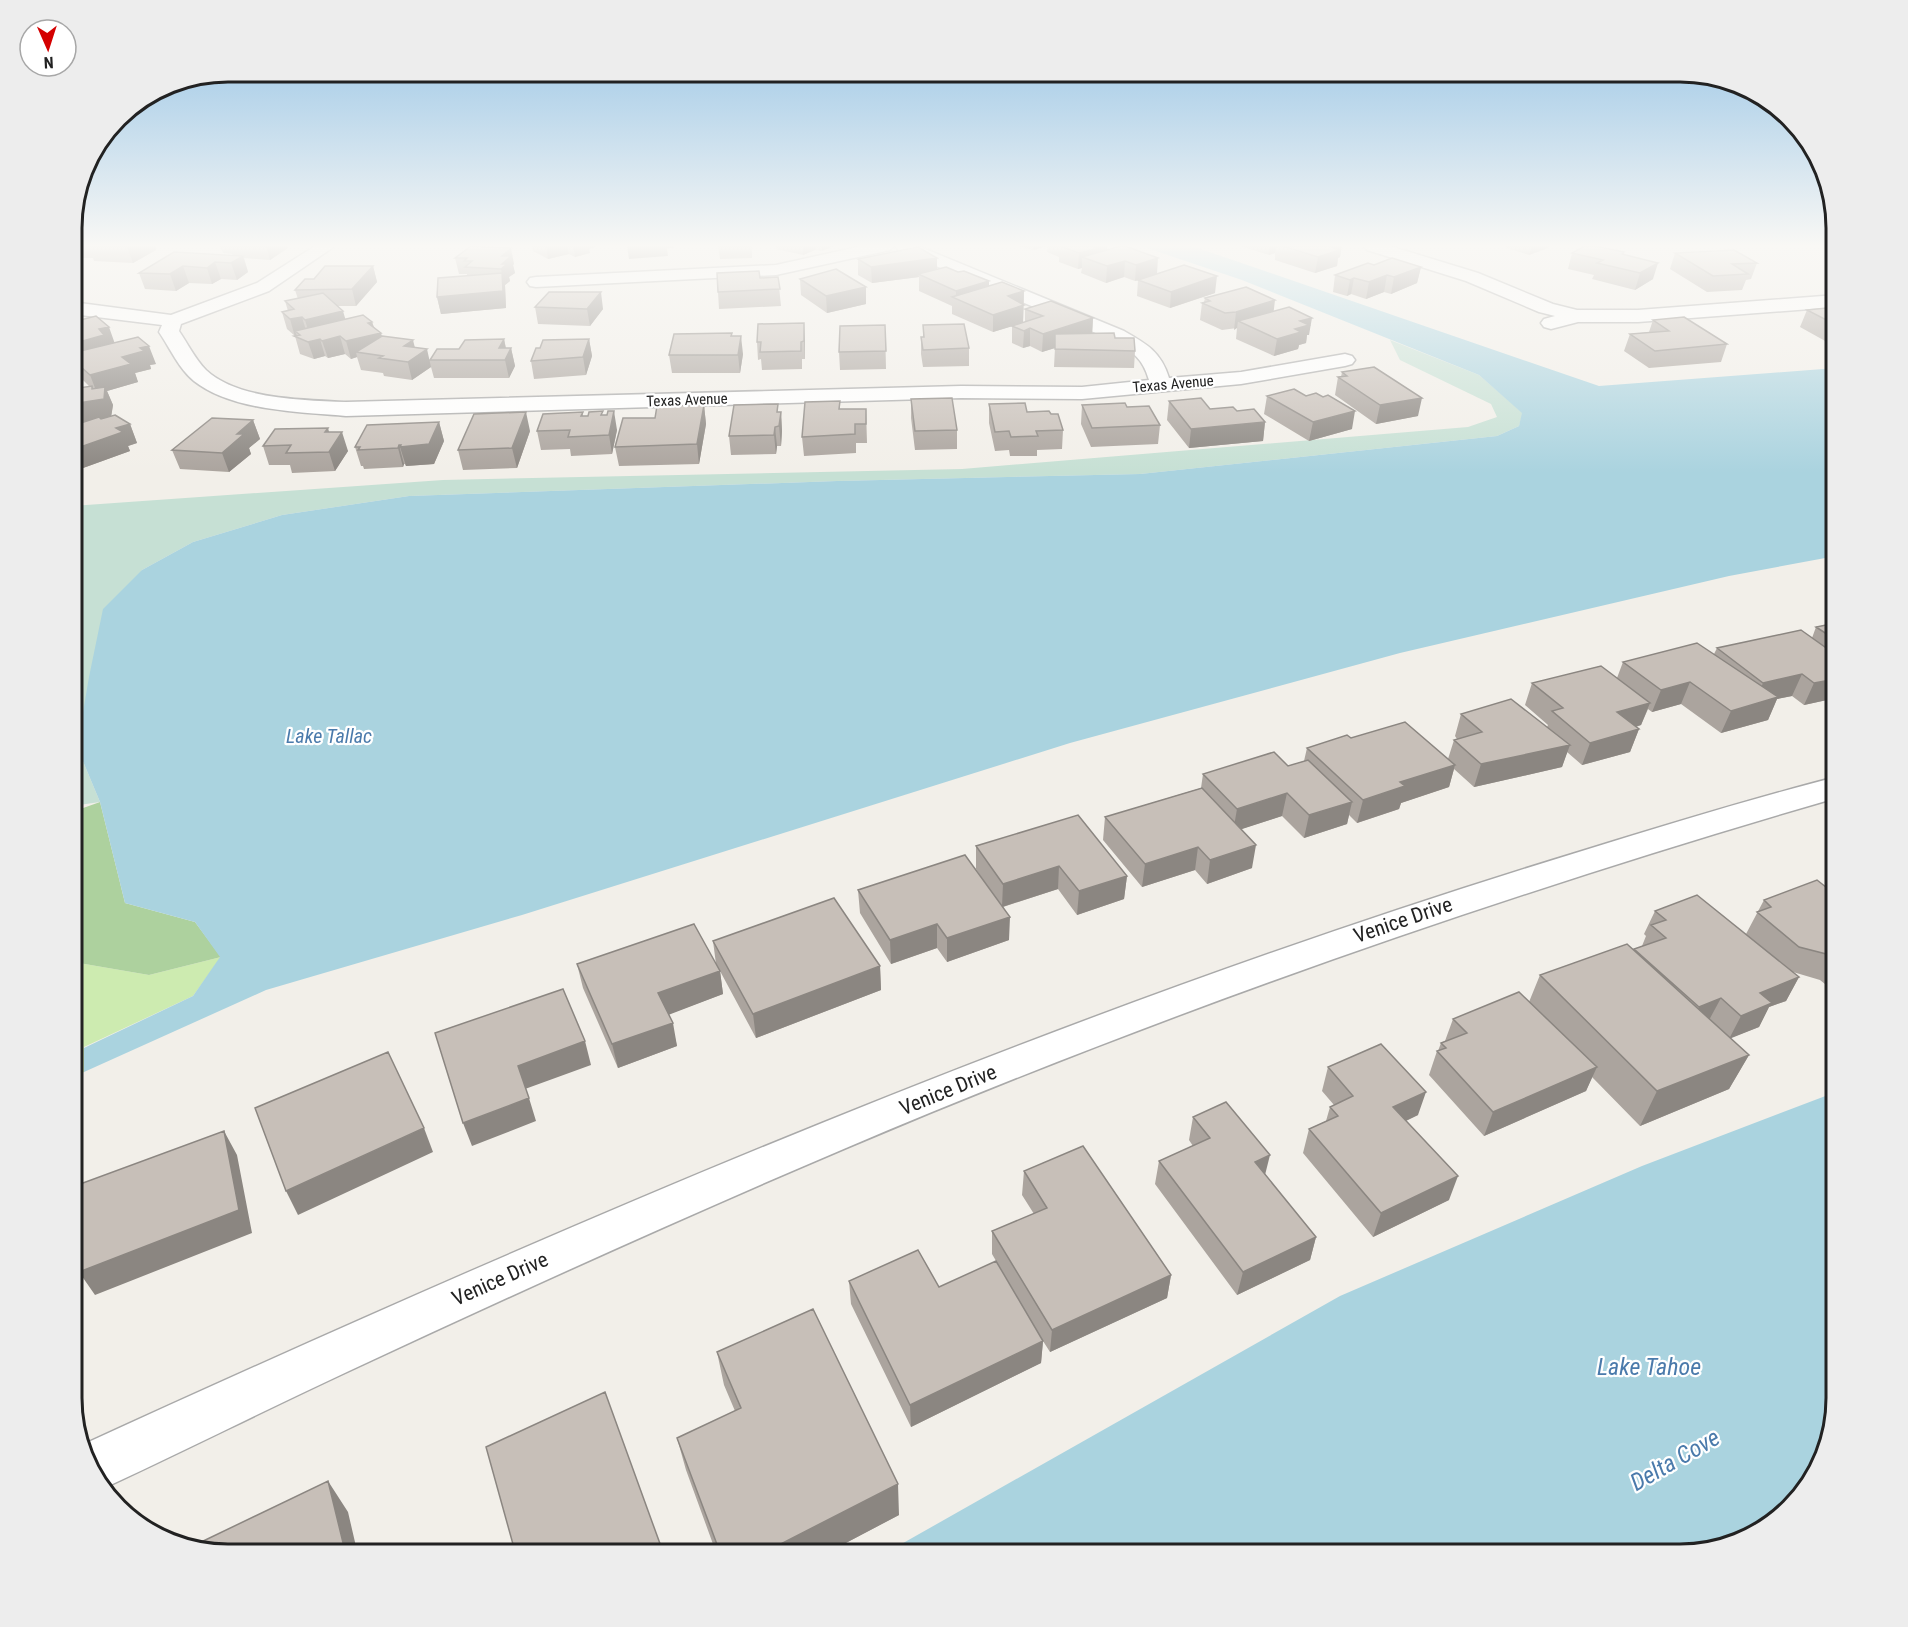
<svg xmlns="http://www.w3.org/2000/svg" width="1908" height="1627" font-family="'Roboto Condensed',sans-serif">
	<rect width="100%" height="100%" fill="#f2efe9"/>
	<path fill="#cdebb0" d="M221,957L193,996L84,1047V1072L72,1077V958L79,963L149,975Z"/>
	<path fill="#add19e" d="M100,802L125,903L195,922L221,957L149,975L79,963L72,958V812Z"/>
	<path fill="#c6e0d4" d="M1390,340L1479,375L1523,413L1519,426L1497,436L1140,474L837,481L409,496L282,515L193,542L142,570L77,747L100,802L72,806V506L443,480L962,469L1468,427L1497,417L1491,404L1400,360Z"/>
	<path fill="#aad3df" d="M1141,246H1192L1599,386L1836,368V556L1729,576L1400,653L1070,743L522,915L266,990L84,1072V1048L193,996L220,957L195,922L125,903L100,802L77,747L89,677L103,609L142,570L193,542L282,515L409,496L837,481L1140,474L1497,436L1519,426L1522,413L1479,375L1242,280Z
		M1836,1092V1399L1824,1458L1797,1502L1740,1543L1679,1555H882L1340,1296L1642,1166Z"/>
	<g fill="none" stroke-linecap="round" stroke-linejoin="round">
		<g stroke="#a9a9a9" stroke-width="3">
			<path id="minor" d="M315,246H335L269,291L181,324L179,331C188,344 195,359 206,370C238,400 305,400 346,402L961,386L1082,387L1149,380C1142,356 1131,351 1110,339L898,250L896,246H918L1124,331C1147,344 1161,352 1169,378L1241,372L1345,354L1352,356L1355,360L1352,364L1345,366L1241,384L1082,399L961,398L346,416C300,412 232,411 194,381C179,369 170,348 159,332L162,325L72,314V302L171,315L257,283Z
				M862,246H893L890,250L776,275L536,287L530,286L527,282L530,278L536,277L776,265Z
				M1364,246H1390L1478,273L1553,304L1577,310H1638L1836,295V307L1638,322H1578L1551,329L1544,327L1541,323L1544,319L1555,316L1539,312L1466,281L1367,250Z"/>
		</g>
		<g stroke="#a9a9a9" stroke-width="3">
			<path id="tertiary" d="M1836,777V798C1499,896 1169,1011 846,1148C679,1219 514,1294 349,1371C267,1409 186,1450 104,1488L88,1467L82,1445C572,1221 1066,1008 1582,851C1666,825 1751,799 1836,777Z"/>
		</g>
		<use href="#minor" fill="#fff" fill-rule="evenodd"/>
		<use href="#tertiary" fill="#fff" fill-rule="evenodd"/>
	</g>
	<path fill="#aba49e" d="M77,246H155L156,250L133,263L94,261L93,258H82Z
		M220,246H287L288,248L270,260L244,258L248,272L237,280L221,279L212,284L189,283L176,291L145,289L139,273L233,255L232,254L223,253Z
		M485,246V247L514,264L513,265L515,273L509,277L510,281L505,285L506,308L441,314L437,297L467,276V274H459L455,258Z
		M532,246H595L596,247L589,249L590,253L575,257L569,254L548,259L533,251Z
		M718,246H752V258L720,259Z
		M776,246H834L822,251L815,250L803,255L776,249Z
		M1017,246H1107V250L1157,273L1215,293L1170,308L1137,296L1138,280L1135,281L1124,277L1106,283L1081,273L1082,268L1078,269L1059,262V257L1047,252V246L1034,250Z
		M1240,246H1342L1340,257L1338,258L1337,266L1315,273L1275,260V253L1269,255Z
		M1506,246H1549L1548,248L1529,255L1506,248Z
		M1624,252V254L1653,279L1635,290L1592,279L1594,275L1568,269L1572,253Z
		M1675,253L1757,263L1751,279L1746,280L1742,290L1707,292L1670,269Z
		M858,259L937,269L989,286L1024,291L1023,322H1025V309L1093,318L1092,334L1115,338L1135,351L1134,368L1054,367L1055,348L1042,352L1030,346L1023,348L1012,343V326L993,332L952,314V306L919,291V277L872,283L858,275Z
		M1374,265L1421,267L1417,283L1391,294L1384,292L1366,299L1351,294L1347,296L1333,292L1335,275Z
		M373,266L377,282L356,306H338L345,319L372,322L374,327L382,336L415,347L430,360L459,349L504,339L506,348H511L515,366L509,378H434L431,367L412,380L384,376L383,373L361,370L357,357L351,359L345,354L328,358L325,356L314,359L300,354L295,336L287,329L282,312L288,311L285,301L298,299L295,290L314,279Z
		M778,277L781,306L719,309L718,292L760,278Z
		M800,279L866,287V304L827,313L801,295Z
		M1205,298L1273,312L1309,335H1307L1306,343L1299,345L1298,349L1274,356L1236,339L1237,328L1222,330L1200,320L1202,303L1204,302Z
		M535,307L603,309L590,326L538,324Z
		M1836,307V347L1800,327L1807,310Z
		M1653,320L1727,344L1721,362L1649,368L1624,351L1630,334L1649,332Z
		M72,322L156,364L150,365L151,369L135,373L138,382L107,391L113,405L111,416L130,424L137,443L128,446L130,451L72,472V389L90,387L75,372L72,367Z
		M885,325L886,369L840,370L839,352Z
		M923,325L969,348V366L923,367L921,354V337H923Z
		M589,339L592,356L586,375L534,379L531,361L540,348Z
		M805,340V359H802V369L762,370L761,359L758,360L757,342Z
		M743,354L740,373H672L669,355Z
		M1342,372L1418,416L1376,424L1335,395L1338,377H1341Z
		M1267,396L1352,429L1309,441L1264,414Z
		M911,399L957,430V449L915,450L911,418Z
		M840,401V409H866L867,443H856V453L804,456L802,437Z
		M1169,401L1210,409L1237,411L1265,422L1263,441L1189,448L1167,420Z
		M989,404L1027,412L1051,414L1063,430L1062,449L1037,450V456H1010L1009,450L995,451L989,423Z
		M704,405L706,424L699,464L619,466L615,447L655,418Z
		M1082,405L1127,407L1160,425L1158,444L1091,447L1081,424Z
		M583,412V416L604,415L617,430L612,454L571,456L570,449L541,450L537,431Z
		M779,412H781L782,431L781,446H777L776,454L731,455L729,436Z
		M253,420L260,439L249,448L251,454L229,472L180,469L172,450Z
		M439,422L444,441L434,464L406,466L405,464H404L403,467L364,469L363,466H361L355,447Z
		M530,431L517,468L463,470L458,450Z
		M329,432L348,451L335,471L292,473L290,465H269L263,446Z
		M1836,623V698L1804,705L1792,696L1777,699L1768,720L1721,733L1681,704L1652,712L1648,709L1641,725L1636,727L1639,729L1630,752L1582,765L1567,752L1562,767L1474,787L1454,769L1449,787L1401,803L1399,809L1357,823L1349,815L1347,824L1304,838L1282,816L1241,829L1252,868L1207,884L1195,870L1142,887L1103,840L1105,817L1201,788L1203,774L1288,766L1304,761L1307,748L1351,738L1448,759L1454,740L1457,739L1455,736L1461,714L1547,727L1548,725L1525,705L1532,683L1617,678L1623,662L1714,654L1717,648L1812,638L1816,627Z
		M976,846L1127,876L1124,899L1077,915L1058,889L1003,907L1009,940L947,962L937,948L891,964L860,913L858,890L987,886L976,869Z
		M1836,895V993L1820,980L1793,972L1799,977L1786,1001L1769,1007L1759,1027L1730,1038L1749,1055L1729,1089L1640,1126L1592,1077L1586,1091L1484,1136L1429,1075L1437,1051H1438L1441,1043L1445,1041L1453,1019L1529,1002L1540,975L1633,950L1634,949L1642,946L1646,936L1644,934L1655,911L1746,934L1764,900Z
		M713,941L880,966L881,990L756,1038L720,971L723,994L669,1014L677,1046L618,1068L583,988L577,964H716Z
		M1328,1067L1418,1115L1406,1121L1449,1200L1373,1237L1303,1153L1309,1129L1326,1121L1330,1107L1334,1105L1322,1091Z
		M1193,1117L1265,1174L1316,1237L1310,1260L1237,1295L1155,1184L1159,1161L1193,1146L1189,1140Z
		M1024,1171L1171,1275L1167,1298L1050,1352L1043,1341L1041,1363L911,1427L851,1304L849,1281L939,1287L1013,1290L992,1254V1231L1034,1214L1022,1195Z
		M717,1352L899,1515L823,1555H717L686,1470L677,1438L735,1411L724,1385Z"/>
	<path fill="#8b8681" d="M129,246H155L156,250L133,263L127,247Z
		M266,246H287L288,248L270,260Z
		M546,246H567L569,254L548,259Z
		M573,246H595L596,247L589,249L590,253L575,257Z
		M627,246H674V248H667L668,256L629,259Z
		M803,246H815V250L803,255Z
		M822,246H834L822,251Z
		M1034,246H1047L1034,250Z
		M1092,246H1107V257H1082V268L1078,269L1079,253Z
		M1270,246H1277L1275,253L1269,255Z
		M1329,246H1342L1340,257L1338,258L1337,266L1315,273L1318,257Z
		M1532,246H1549L1548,248L1529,255Z
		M511,248L514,264L513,265L515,273L509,277L510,281L505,285L506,308L441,314L437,297L502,275L501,269L502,256Z
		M243,256L248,272L237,280L231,263Z
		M937,258V274H918L919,277L872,283L871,267Z
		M1158,258L1157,274L1135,281L1136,265Z
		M1125,261L1124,277L1106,283L1107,266Z
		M215,262L221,279L212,284L207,268Z
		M1658,263L1653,279L1635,290L1640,273Z
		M183,266L189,283L176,291L170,274Z
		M373,266L377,282L356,306L352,289Z
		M1421,267L1417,283L1391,294L1394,277Z
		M1387,275L1384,292L1366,299L1369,282Z
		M1217,276L1215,293L1170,308L1171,292Z
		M1354,278L1351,294L1347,296L1350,280Z
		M989,281V298L956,299V291Z
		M866,287V304L827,313L826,296Z
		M1024,291L1023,323L993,332V315L1008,296Z
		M601,292L603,309L590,326L587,309Z
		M1275,300L1273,317L1238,321L1237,328L1234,330L1236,312Z
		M343,311L348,328L310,337L305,320Z
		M302,317L307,334L295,331L297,336L295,337L290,319Z
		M1093,318L1092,336L1055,334V348L1042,352L1043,334Z
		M1312,318L1309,335H1307L1306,343L1299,345L1298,349L1274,356L1277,339L1300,321Z
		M372,322L376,334L381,333L386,350L356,352L357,357L351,359L346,341L368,323Z
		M804,323L805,340V359L804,341Z
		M109,327L115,344L72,359V344L99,329Z
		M1030,328V346L1023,348L1024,331Z
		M340,336L345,354L328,358L322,341Z
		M741,336L743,354L740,373L738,355Z
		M320,339L325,356L314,359L308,342Z
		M504,339L507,355L511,348L515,366L509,378L505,360L499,348Z
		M589,339L592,356L586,375L583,357Z
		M413,340L417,356L427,349L431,367L412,380L404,346Z
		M149,346L156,364L150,365L151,369L135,373L138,382L107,391L113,405L111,418L72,424V404L92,389V386L97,400V393L90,375L122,357L140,348Z
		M1422,398L1418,416L1376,424L1380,405Z
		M704,405L706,424L699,464L697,444Z
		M614,411L617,430L612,454L609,435Z
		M1355,411L1352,429L1309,441L1313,422Z
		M526,412L530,431L517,468L512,448Z
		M781,412L782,431L781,446L779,426Z
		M253,420L260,439L249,448L251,454L229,472L222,453L237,434Z
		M439,422L444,441L434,464L406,466L400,447Z
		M1265,422L1263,441L1189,448L1191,429Z
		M130,424L137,443L128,446L130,451L72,472V450L116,428Z
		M775,427L777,446L776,454L774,435Z
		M328,428L333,446L342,432L348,451L335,471L329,452L325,432Z
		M399,445L404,464L403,467L398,448Z
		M1802,674L1792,696L1777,699L1768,720L1721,733L1731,711L1754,704L1763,683Z
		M1836,679V698L1804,705L1814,683Z
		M1690,682L1681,704L1652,712L1661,690Z
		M1650,703L1641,725L1609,734L1617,712Z
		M1639,729L1630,752L1582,765L1590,743Z
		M1570,745L1562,767L1474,787L1481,764Z
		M1455,765L1449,787L1401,803L1399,809L1357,823L1363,800L1400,782Z
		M1287,793L1282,816L1233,832L1237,809Z
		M1352,802L1347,824L1304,838L1309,815Z
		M1256,845L1252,868L1207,884L1210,860Z
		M1198,847L1195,870L1142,887L1145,864Z
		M1059,866L1058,889L1002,907L1003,884Z
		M1127,876L1124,899L1077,915L1079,891Z
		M1010,917L1009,940L947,962V938Z
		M937,924V948L891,964L890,940Z
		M880,966L881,990L756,1038L753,1014Z
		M720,971L723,994L663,1017L658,993Z
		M1799,977L1786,1001L1769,1007L1759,1027L1729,1039L1741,1016L1760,993Z
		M1721,998L1708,1022L1687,1030L1699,1007Z
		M673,1023L677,1046L618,1068L612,1044Z
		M585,1041L591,1065L525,1089L518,1066Z
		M1749,1055L1729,1089L1640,1126L1657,1091Z
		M1597,1067L1586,1091L1484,1136L1493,1112Z
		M1426,1092L1418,1115L1386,1130L1393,1107Z
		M529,1098L536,1121L472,1146L463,1123Z
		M424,1128L433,1152L298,1215L286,1191Z
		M224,1131L237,1155L252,1233L95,1295L79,1272Z
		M1270,1155L1264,1179L1255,1162Z
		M1458,1176L1449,1200L1373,1237L1381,1213Z
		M1316,1237L1310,1260L1237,1295L1243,1272Z
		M1171,1275L1167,1298L1050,1352L1052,1330Z
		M72,1277L76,1318L72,1320Z
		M1043,1341L1041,1363L911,1427L910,1405Z
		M328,1481L348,1512L358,1555H346Z
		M898,1484L899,1515L823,1555H759Z"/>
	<path fill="#c7bfb8" stroke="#8b8681" stroke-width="1.5" d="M471,246H484L483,247L511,248L502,256H511L502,264H507L501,269L465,267L472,261H464L467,258H455Z
		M1060,246H1092L1098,248L1079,253Z
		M1121,246H1125L1158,258L1136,265L1125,261L1107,266L1082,257Z
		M1283,246H1331H1329L1339,250L1318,257Z
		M1585,246H1595L1624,252L1622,254L1658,263L1640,273L1597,263L1603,260L1572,253Z
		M918,247L937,258L871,267L858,259Z
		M1734,250L1757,263L1732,264L1748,274L1713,276L1675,253Z
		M174,252L243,256L231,263L215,262L207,268L183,266L170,274L139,273Z
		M1392,258L1421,267L1394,277L1387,275L1369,282L1354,278L1350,280L1335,275L1368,263L1374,265Z
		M1184,265L1217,276L1171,292L1138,280Z
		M325,266H373L352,289L295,290L305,279H314Z
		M946,267L958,272L964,271L989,281L956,291L918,274Z
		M836,269L866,287L826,296L800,279Z
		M759,271L760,278L778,277L780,289L718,292L717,273Z
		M502,273L503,291L437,297L438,278Z
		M1002,282L1024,291L1008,296L1024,305L993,315L952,297Z
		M1246,287L1275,300L1236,312L1225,313L1202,303L1210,301L1205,298Z
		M549,292H601L587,309L535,307Z
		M323,293L343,311L305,320L302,317L290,319L282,312L294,309L285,301Z
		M1051,301L1093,318L1043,334L1030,328L1024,331L1012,326L1043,316L1025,309Z
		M1289,307L1312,318L1300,321L1309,325L1295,329L1301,332L1277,339L1238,321Z
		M1836,307V325L1807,310Z
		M363,315L372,322L368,323L381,333L346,341L340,336L322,341L320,339L308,342L294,336L300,335L295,331Z
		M96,316L109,327L99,329L104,335L72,344V322Z
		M1684,317L1727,344L1655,351L1630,334L1669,331L1653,320Z
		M804,323V341L801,342V351L760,352L761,342H757L758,324Z
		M964,324L969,348L923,350L921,337H924L923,325Z
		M885,325L886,351L839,352L840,326Z
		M732,333L731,336H741L738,355H669L674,334Z
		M1114,333L1115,338H1134L1135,351L1055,349V334Z
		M382,336L413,340L404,346L427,349L408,362L379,358L383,356L356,352Z
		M138,337L149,346L140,348L144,351L122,357L131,364L90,375L72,359V353Z
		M504,339L499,348H511L505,360H430L437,349H459L465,340Z
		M589,339L583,357L531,361L536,348H540L543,340Z
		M1374,367L1422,398L1380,405L1338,377L1347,376L1342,372Z
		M92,386V389L105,387L104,399L72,404V389Z
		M1294,389L1306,396L1316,393L1323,397L1328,395L1355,411L1313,422L1267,396Z
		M952,398L957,430L915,431L911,399Z
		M1201,398L1210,409L1233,407L1237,411L1254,409L1265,422L1191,429L1169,401Z
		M840,401L839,409H866V424H855V434L802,437L805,402Z
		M1025,403L1027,412L1049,411L1051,414H1058L1063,430L1036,431L1038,436L1011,437L1009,431L995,432L989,404Z
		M1125,403L1127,407L1149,406L1160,425L1092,428L1082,405Z
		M778,404L777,412H781L779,426L775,427L774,435L729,436L734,405Z
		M704,405L697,444L615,447L623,418H655L657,406Z
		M603,411L601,415H607L608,411H614L609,435L568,437L570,430L537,431L543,414L583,412L581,416H588L589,412Z
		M526,412L512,448L458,450L474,414Z
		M115,415L130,424L116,428L123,432L72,450V419L74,418L81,423L99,417L101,419Z
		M212,418L253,420L237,434H244L222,453L172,450Z
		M439,422L429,444L400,447L401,445H399L398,448L358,450L360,447H355L367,425Z
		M328,428L325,432H342L329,452L286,453L291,445L263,446L275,429Z
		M1836,623V640L1816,627Z
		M1801,630L1836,655V679L1814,683L1802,674L1763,683L1717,648Z
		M1697,643L1778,697L1731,711L1690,682L1661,690L1623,662Z
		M1601,666L1650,703L1617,712L1639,729L1590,743L1552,711L1563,708L1532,683Z
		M1511,699L1570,745L1481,764L1454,740L1482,732L1461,714Z
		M1405,722L1455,765L1400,782L1405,786L1363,800L1307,748L1347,735L1351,738Z
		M1274,752L1288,766L1308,760L1352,802L1309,815L1287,793L1237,809L1203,774Z
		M1202,788L1256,845L1210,860L1198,847L1145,864L1105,817Z
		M1078,815L1127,876L1079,891L1059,866L1003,884L976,846Z
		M965,855L1010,917L947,938L937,924L890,940L858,890Z
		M1817,880L1836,895V958L1834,956L1799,947L1757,912L1771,907L1764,900Z
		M1697,895L1799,977L1760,993L1772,1003L1741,1016L1721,998L1699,1007L1634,949L1666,938L1651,925L1666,920L1655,911Z
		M834,898L880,966L753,1014L713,941Z
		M694,924L720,971L658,993L673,1023L612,1044L577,964Z
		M1627,944L1749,1055L1657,1091L1540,975Z
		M563,989L585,1041L518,1066L529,1098L463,1123L435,1033Z
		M1519,992L1597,1067L1493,1112L1437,1051L1446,1048L1441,1043L1467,1033L1453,1019Z
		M1381,1044L1426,1092L1393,1107L1458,1176L1381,1213L1309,1129L1338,1116L1330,1107L1353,1096L1328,1067Z
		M388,1052L424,1128L286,1191L255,1108Z
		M1226,1102L1270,1155L1255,1162L1316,1237L1243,1272L1159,1161L1210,1138L1193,1117Z
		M224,1131L239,1210L79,1272L72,1187Z
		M1083,1146L1171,1275L1052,1330L992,1231L1047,1208L1024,1171Z
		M918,1250L939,1287L996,1261L1043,1341L910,1405L849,1281Z
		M813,1309L898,1484L759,1555H721L677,1438L741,1408L717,1352Z
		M605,1392L663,1552L657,1555H516L486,1447Z
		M328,1481L346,1555H228L198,1549L197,1544Z"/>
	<linearGradient id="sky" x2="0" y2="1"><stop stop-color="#8fc0e4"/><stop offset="0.52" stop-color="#f9f8f5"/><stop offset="1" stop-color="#f9f8f5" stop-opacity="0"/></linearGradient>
	<rect width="1908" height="473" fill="url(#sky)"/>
	<g text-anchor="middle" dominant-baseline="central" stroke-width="4.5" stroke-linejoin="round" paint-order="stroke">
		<g font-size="15" fill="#222" stroke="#fff">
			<text transform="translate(1173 384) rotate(-5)">Texas Avenue</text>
			<text transform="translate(687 400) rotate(-2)">Texas Avenue</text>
		</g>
		<g font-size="20" font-style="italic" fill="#4a7aab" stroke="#fff">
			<text x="329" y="736">Lake Tallac</text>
		</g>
		<g font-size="21" fill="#222" stroke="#fff">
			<text transform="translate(1403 920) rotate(-19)">Venice Drive</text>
			<text transform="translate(948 1090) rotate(-22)">Venice Drive</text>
			<text transform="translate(500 1279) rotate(-24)">Venice Drive</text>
		</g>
		<g font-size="24" font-style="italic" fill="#4a7aab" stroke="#fff">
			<text x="1649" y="1367">Lake Tahoe</text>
			<text transform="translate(1675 1460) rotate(-30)">Delta Cove</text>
		</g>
	</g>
	<path d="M0 0H1908V1627H0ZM228 82H1680A146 146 0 0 1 1826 228V1398A146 146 0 0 1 1680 1544H228A146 146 0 0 1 82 1398V228A146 146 0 0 1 228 82Z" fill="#ededed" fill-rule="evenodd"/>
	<path fill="none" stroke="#222" stroke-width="3" d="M228 82H1680A146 146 0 0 1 1826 228V1398A146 146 0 0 1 1680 1544H228A146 146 0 0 1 82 1398V228A146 146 0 0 1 228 82Z"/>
	<g transform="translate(48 48) rotate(177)"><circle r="28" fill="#ffffff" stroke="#a7a7a7" stroke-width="1.5"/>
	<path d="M0-4.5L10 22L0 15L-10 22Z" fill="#d40000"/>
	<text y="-9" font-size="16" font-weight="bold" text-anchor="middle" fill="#222222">N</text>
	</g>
</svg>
